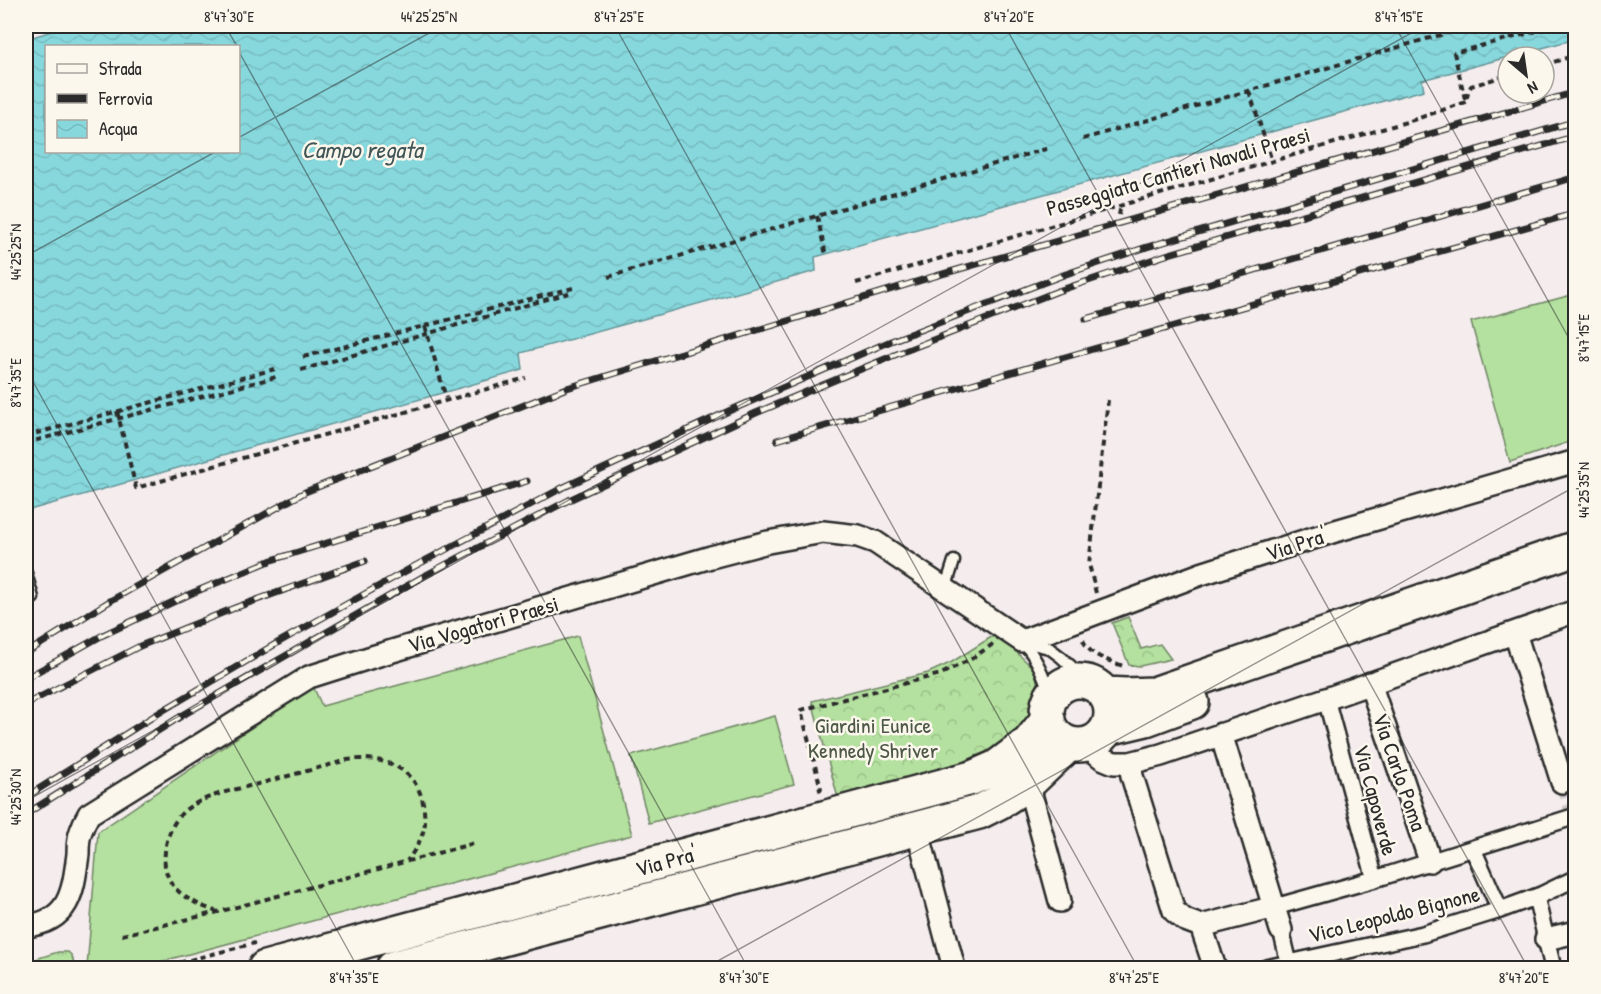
<svg xmlns="http://www.w3.org/2000/svg" width="1601" height="994" font-family="'Patrick Hand',sans-serif">
	<defs>
		<pattern id="grass-tufts" width="24" height="20" patternUnits="userSpaceOnUse" patternTransform="scale(1.5)"><rect width="24" height="20" fill="#b4e19f"/><path d="M3 7l-1-3M5 7V3M7 7l1-3M15 17l-1-3M17 17v-4M19 17l1-3" fill="none" stroke="#9bc189"/></pattern>
		<pattern id="forest-crowns" width="20" height="18" patternUnits="userSpaceOnUse" patternTransform="scale(1.5)"><rect width="20" height="18" fill="#b4e19f"/><path d="M2 6a3 3 0 1 1 6 0M12 15a3 3 0 1 1 6 0" fill="none" stroke="#9bc189"/></pattern>
		<pattern id="water-waves" width="16" height="10" patternUnits="userSpaceOnUse" patternTransform="scale(1.5)"><rect width="16" height="10" fill="#87d8dd"/><path d="M0 5q4-4 8 0t8 0" fill="none" stroke="#75babe"/></pattern>
	</defs>
	<rect width="100%" height="100%" fill="#f4eced"/>
	<filter id="ink" filterUnits="userSpaceOnUse"><feTurbulence type="fractalNoise" baseFrequency=".0167" numOctaves="2"/><feDisplacementMap in="SourceGraphic" scale="12" xChannelSelector="R" yChannelSelector="G"/><feConvolveMatrix kernelMatrix="1 2 1 2 8 2 1 2 1" color-interpolation-filters="sRGB"/></filter>
	<g filter="url(#ink)">
		<path fill="url(#grass-tufts)" stroke="#708665" stroke-width="1.5" d="M58,952H68L72,956L75,968H26V962Z"/>
		<path fill="url(#forest-crowns)" stroke="#708665" stroke-width="1.5" d="M1128,617L1141,649L1160,644L1171,659L1140,666L1129,665L1112,623Z
			M993,636L1014,650L1035,670L1038,688L1033,709L1023,730L1009,743L982,757L838,798L812,701L928,673L952,662Z"/>
		<path fill="#b4e19f" stroke="#708665" stroke-width="1.5" d="M1575,294V440L1510,462L1471,322Z
			M578,636L632,835L137,968H87L98,832L313,686L322,706Z
			M775,716L794,784L649,823L631,756Z"/>
		<path fill="url(#water-waves)" stroke="#629396" stroke-width="1.5" fill-rule="evenodd" d="M68,26H1575L1576,49L1572,40L1422,80L1424,90L815,257L816,271L521,353L523,370L26,511V39ZM46,46H238V152H46Z"/>
		<g fill="none" stroke-linecap="round" stroke-linejoin="round">
			<path stroke="#ccc5c6" stroke-width="15" stroke-dasharray="15 8" stroke-linecap="butt" d="M1562,782L1574,816"/>
			<g stroke="#2b2b2b" stroke-width="15">
				<path id="service" d="M26,573L33,598
					M949,593L948,580L954,561
					M1022,641C1037,658 1044,676 1051,697
					M1028,643L1049,648L1061,657L1087,681"/>
			</g>
			<g stroke="#2b2b2b" stroke-width="20">
				<path id="pedestrian" d="M1326,699L1375,879
					M1473,849L1500,910
					M1536,897L1553,968
					M1275,907L1375,879L1576,816
					M1289,963L1423,934L1500,910L1541,895L1576,878
					M1266,968L1289,963L1281,930"/>
			</g>
			<g stroke="#2b2b2b" stroke-width="26">
				<path id="minor" d="M1515,633L1562,782
					M1370,683L1430,861
					M1221,734L1281,930
					M1080,745H1086L1102,758L1114,763H1130L1161,755L1326,699L1576,611
					M1130,763L1132,776L1174,911L1185,920L1201,926L1275,907
					M1028,783L1060,901
					M917,828L954,968
					M26,926C70,921 73,892 78,854C78,847 78,838 81,831C83,825 86,819 89,814L309,677L372,657L711,557L768,542L823,532L858,536L875,542L1022,641L1201,574L1332,532L1576,461
					M1201,926L1215,968
					M1546,939L1576,932"/>
			</g>
			<g stroke="#2b2b2b" stroke-width="38">
				<path id="primary" d="M1047 713a32 32 0 1 1 64 0a32 32 0 1 1-64 0Z
					M1106,694L1125,695L1154,694L1576,548
					M1108,728L1146,719L1192,702
					M265,968L972,778L997,767L1029,743L1048,719
					M393,968L979,812L999,802L1028,783L1069,744"/>
			</g>
			<path stroke="#2b2b2b" stroke-width="4" stroke-dasharray="6 4.5" stroke-linecap="butt" d="M1544,65L1576,55
				M1249,91L1272,161
				M1465,99L1454,53L1556,26
				M1083,139L1471,26
				M1119,215L1121,205
				M817,216L826,255
				M608,277L1049,148
				M856,283L1413,120L1466,102L1468,92L1471,86L1508,75
				M425,326L446,398
				M303,357L573,288
				M301,370L572,292
				M117,411L136,488L526,378
				M26,436L275,369
				M26,443L276,377
				M1096,593L1089,564L1108,400
				M1083,640C1090,657 1111,661 1126,667
				M818,790L821,789L801,710L941,674L971,659L993,644
				M218,912C195,904 169,893 165,866C163,848 169,827 181,814C198,796 238,789 262,783C291,775 319,768 347,760C384,755 419,768 424,809C424,814 425,819 425,823C423,838 415,850 407,861
				M122,935L218,912L475,843
				M159,968L255,943"/>
			<use href="#service" stroke="#fbf7ec" stroke-width="10"/>
			<use href="#pedestrian" stroke="#fbf7ec" stroke-width="15"/>
			<use href="#minor" stroke="#fbf7ec" stroke-width="21"/>
			<use href="#primary" stroke="#fbf7ec" stroke-width="33"/>
			<g stroke="#2b2b2b" stroke-width="7">
				<path id="rail" d="M1086,319L1576,177
					M777,440L1100,347L1576,213
					M26,653L110,601L305,492L567,388L932,277L1576,92
					M26,678L103,635L190,594L272,560L527,481
					M26,704L140,646L237,607L365,561
					M26,797L162,711L279,642L413,567L562,488L731,410L891,341L1066,274L1147,247L1576,121
					M26,814L183,715L424,576L569,500L756,413L897,354L1058,291L1169,254L1576,136"/>
			</g>
			<use href="#rail" stroke="#fbf7ec" stroke-width="4.5" stroke-dasharray="14" stroke-linecap="butt"/>
		</g>
	</g>
	<path fill="none" stroke="#2b2b2b" stroke-width="1.5" stroke-opacity="0.45" d="M225,26L237,46M615,26L1138,968M1005,26L1528,968M1395,26L1576,351M238,50L748,968M238,138L442,26M26,256L215,152M26,369L358,968M26,801L1424,26M705,968L1576,486"/>
	<g text-anchor="middle" dominant-baseline="central" stroke-width="5" stroke-linejoin="round" paint-order="stroke">
		<g font-size="22" fill="#2b2b2b" stroke="#fbf7ec">
			<text transform="translate(1178 171) rotate(-16)">Passeggiata Cantieri Navali Praesi</text>
			<text transform="translate(1296 544) rotate(-18)">Via Pra'</text>
			<text transform="translate(483 624) rotate(-16)">Via Vogatori Praesi</text>
			<text transform="translate(1400 772) rotate(71)">Via Carlo Poma</text>
			<text transform="translate(1376 800) rotate(75)">Via Capoverde</text>
			<text transform="translate(666 861) rotate(-15)">Via Pra'</text>
			<text transform="translate(1394 914) rotate(-14)">Vico Leopoldo Bignone</text>
		</g>
		<g font-size="22" fill="#4d5848" stroke="#fbf7ec">
			<text x="873" y="725">Giardini Eunice<tspan x="873" dy="25">Kennedy Shriver</tspan></text>
		</g>
		<g font-size="24" font-style="italic" fill="#425658" stroke="#fbf7ec">
			<text x="362" y="149">Campo regata</text>
		</g>
	</g>
	<rect width="1601" height="994" fill="none" stroke="#fbf7ec" stroke-width="66"/>
	<rect x="45" y="45" width="195" height="108" fill="#fbf7ec" stroke="#a8a59f" stroke-width="1.5"/>
	<rect x="57" y="64" width="30" height="9" fill="#fbf7ec" stroke="#a8a59f" stroke-width="1.5"/>
	<text x="99" y="75" font-size="18" fill="#2b2b2b">Strada</text>
	<rect x="57" y="94" width="30" height="9" fill="#2b2b2b" stroke="#a8a59f" stroke-width="1.5"/>
	<text x="99" y="105" font-size="18" fill="#2b2b2b">Ferrovia</text>
	<rect x="57" y="120" width="30" height="18" fill="url(#water-waves)" stroke="#a8a59f" stroke-width="1.5"/>
	<text x="99" y="135" font-size="18" fill="#2b2b2b">Acqua</text>
	<g transform="translate(1526 75) rotate(151)"><circle r="28" fill="#fbf7ec" stroke="#a8a59f" stroke-width="1.5"/>
	<path d="M0-4.5L10 22L0 15L-10 22Z" fill="#2b2b2b"/>
	<text y="-9" font-size="16" font-weight="bold" text-anchor="middle" fill="#2b2b2b">N</text>
	</g>
	<rect x="33" y="33" width="1535" height="928" fill="none" stroke="#2b2b2b" stroke-width="2"/>
	<g font-size="15" text-anchor="middle" fill="#2b2b2b">
		<text x="229" y="22">8°47'30"E</text>
		<text x="429" y="22">44°25'25"N</text>
		<text x="619" y="22">8°47'25"E</text>
		<text x="1009" y="22">8°47'20"E</text>
		<text x="1399" y="22">8°47'15"E</text>
		<text transform="translate(16 252) rotate(-90)" y="5">44°25'25"N</text>
		<text transform="translate(1584 338) rotate(-90)" y="5">8°47'15"E</text>
		<text transform="translate(16 383) rotate(-90)" y="5">8°47'35"E</text>
		<text transform="translate(1584 490) rotate(-90)" y="5">44°25'35"N</text>
		<text transform="translate(16 797) rotate(-90)" y="5">44°25'30"N</text>
		<text x="354" y="983">8°47'35"E</text>
		<text x="744" y="983">8°47'30"E</text>
		<text x="1134" y="983">8°47'25"E</text>
		<text x="1524" y="983">8°47'20"E</text>
	</g>
</svg>
